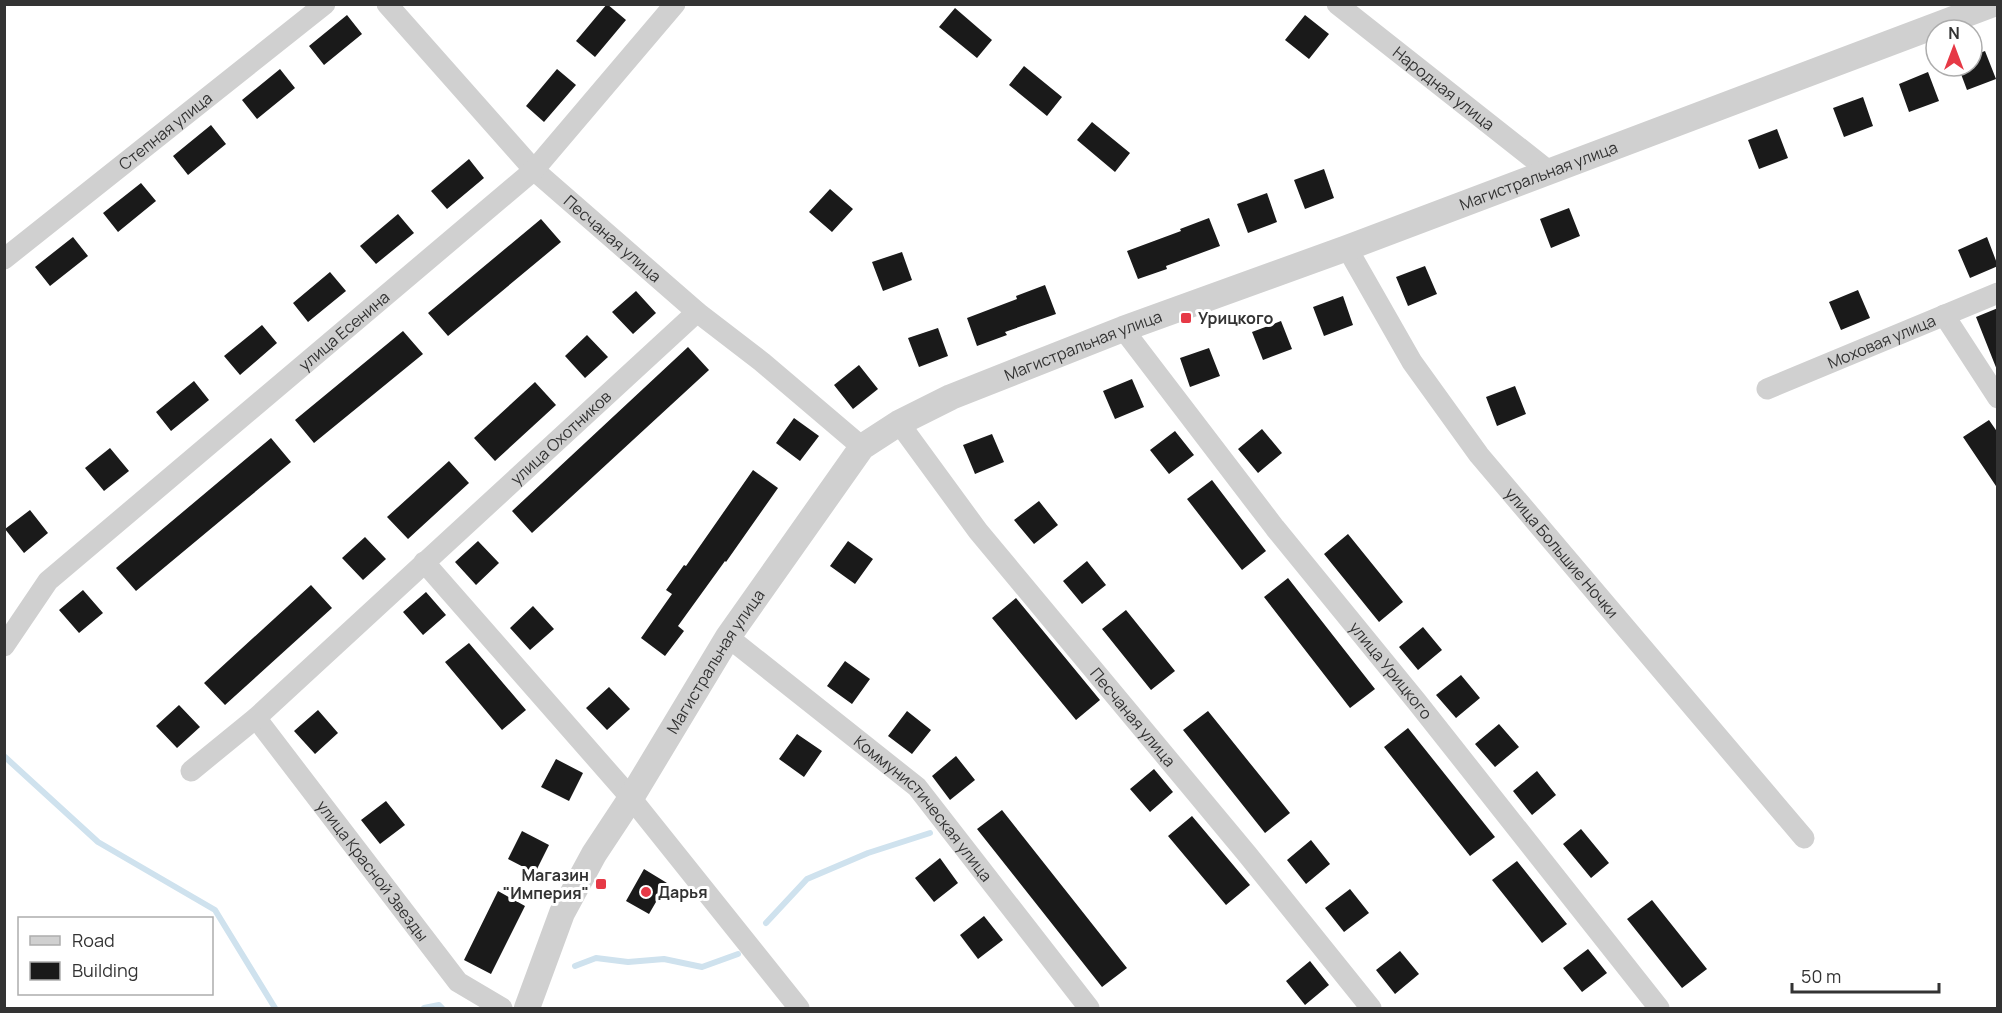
<svg xmlns="http://www.w3.org/2000/svg" width="2002" height="1013" font-family="Manrope,sans-serif">
	<rect width="100%" height="100%" fill="#fff"/>
	<g fill="none" stroke-linecap="round" stroke-linejoin="round">
		<path stroke="#cfe2ee" stroke-width="6" d="M5,757L98,842L215,910L275,1008
			M766,923L807,879L868,853L930,833
			M575,966L596,958L628,962L664,959L702,967L738,954
			M424,1008L439,1005L442,1008"/>
	</g>
	<path fill="#1a1a1a" d="M607,4L626,20L595,57L576,41Z
		M955,8L992,40L977,58L939,27Z
		M347,15L362,34L324,65L309,46Z
		M1305,15L1329,34L1309,59L1285,40Z
		M1985,51L1996,79L1967,90L1958,66H1972V56Z
		M1024,66L1062,97L1047,116L1009,85Z
		M280,69L295,88L257,119L242,100Z
		M557,69L576,85L544,122L526,106Z
		M1928,72L1939,101L1909,112L1899,84Z
		M1863,97L1873,126L1844,137L1833,108Z
		M1092,122L1130,153L1115,172L1077,140Z
		M211,125L226,144L188,175L173,156Z
		M1777,129L1788,158L1759,169L1748,140Z
		M469,159L484,178L447,209L431,191Z
		M1324,169L1334,198L1305,209L1294,180Z
		M141,183L156,201L118,232L103,213Z
		M830,189L853,209L832,232L809,212Z
		M1267,193L1277,222L1248,233L1237,204Z
		M1569,208L1580,236L1551,248L1540,219Z
		M398,214L414,233L376,264L360,246Z
		M1209,218L1220,246L1166,266L1167,269L1138,279L1127,251L1181,231L1180,229Z
		M541,219L561,242L448,336L428,313Z
		M73,237L88,256L50,286L35,267Z
		M1987,237L1998,266L1970,278L1958,250Z
		M902,252L912,280L883,291L872,262Z
		M1425,266L1437,294L1408,306L1396,277Z
		M330,272L346,291L308,322L293,303Z
		M1045,285L1056,314L1005,332L1007,335L977,346L967,318L1017,299L1016,296Z
		M1858,290L1870,318L1841,330L1829,302Z
		M636,291L656,313L633,334L612,312Z
		M1343,296L1353,325L1324,336L1313,307Z
		M1998,308V369L1997,370L1976,317Z
		M1281,321L1292,349L1263,360L1252,332Z
		M262,325L277,343L240,375L224,356Z
		M938,328L948,356L919,367L908,338Z
		M403,331L423,354L314,443L295,420Z
		M587,335L608,357L585,378L565,356Z
		M688,347L709,370L532,533L512,511Z
		M1209,348L1220,376L1190,387L1180,358Z
		M859,365L878,389L853,409L834,385Z
		M1132,379L1144,407L1115,419L1103,391Z
		M194,381L209,400L171,431L156,412Z
		M535,382L556,405L495,461L474,438Z
		M1515,386L1526,414L1497,426L1486,397Z
		M794,418L819,436L800,461L776,443Z
		M1989,420L1998,433V489L1963,437Z
		M1262,429L1282,453L1258,473L1238,449Z
		M1175,431L1194,455L1169,474L1150,450Z
		M992,434L1004,462L975,474L963,445Z
		M271,438L291,462L136,591L116,568Z
		M110,448L129,471L104,491L85,468Z
		M449,461L469,483L408,539L387,517Z
		M753,470L778,488L726,562L725,561L678,626L684,631L665,656L641,638L672,594L666,590L684,565L686,566Z
		M1212,480L1266,551L1242,570L1187,499Z
		M1039,501L1058,525L1034,544L1014,520Z
		M30,510L48,533L24,553L5,529Z
		M1348,534L1403,602L1379,622L1324,554Z
		M365,537L386,559L363,580L342,558Z
		M478,541L499,563L476,585L455,562Z
		M848,541L873,559L855,584L830,566Z
		M1087,561L1106,585L1082,604L1063,581Z
		M1288,578L1375,689L1350,708L1264,597Z
		M311,585L332,608L225,705L204,683Z
		M83,590L103,613L79,633L59,610Z
		M426,592L446,615L423,635L403,612Z
		M1016,598L1100,700L1076,720L992,618Z
		M533,606L554,629L530,650L510,628Z
		M1126,610L1175,671L1151,690L1102,629Z
		M1423,627L1442,650L1418,670L1399,647Z
		M469,643L526,710L502,730L445,662Z
		M845,661L870,679L852,704L827,686Z
		M1461,675L1480,698L1456,718L1436,695Z
		M609,687L630,709L607,730L586,708Z
		M179,705L200,727L177,748L156,726Z
		M318,710L338,733L315,754L294,731Z
		M907,711L931,730L912,754L888,736Z
		M1208,711L1290,813L1265,833L1183,730Z
		M1499,724L1519,747L1495,767L1475,744Z
		M1408,728L1495,837L1470,856L1384,747Z
		M797,734L822,751L804,777L779,759Z
		M956,756L975,780L950,800L932,776Z
		M556,759L583,773L569,801L541,787Z
		M1154,769L1173,792L1150,812L1130,789Z
		M1537,771L1556,795L1532,815L1513,791Z
		M386,801L405,825L380,844L361,820Z
		M1002,810L1127,968L1102,987L977,829Z
		M1192,816L1250,885L1226,905L1168,836Z
		M1581,829L1609,863L1591,878L1563,844Z
		M522,831L549,845L535,873L508,859Z
		M1311,840L1330,864L1306,884L1287,860Z
		M940,858L958,883L934,902L915,878Z
		M1517,861L1567,924L1542,943L1492,880Z
		M644,869L667,883L649,914L626,901Z
		M1350,889L1369,913L1344,932L1325,908Z
		M498,891L525,906L491,974L464,960Z
		M1652,900L1707,969L1682,988L1627,919Z
		M984,916L1003,940L978,959L960,935Z
		M1588,949L1607,973L1582,992L1563,968Z
		M1400,951L1419,974L1395,994L1376,970Z
		M1310,961L1329,985L1305,1005L1286,981Z"/>
	<g fill="none" stroke-linecap="round" stroke-linejoin="round">
		<g stroke="#d0d0d0" stroke-width="21">
			<path id="s1" d="M387,4L534,170L697,312L762,362L862,447"/>
			<path id="s2" d="M1337,4L1550,172"/>
			<path id="s3" d="M1347,248L1412,362L1479,455L1804,838"/>
			<path id="s4" d="M4,259L325,4"/>
			<path d="M1944,315L1998,398"/>
			<path id="s5" d="M1123,329L1275,528L1417,702L1659,1008"/>
			<path id="s6" d="M1767,389L1998,293"/>
			<path id="s7" d="M899,423L978,531L1247,854L1371,1008"/>
			<path d="M424,562L631,798L799,1008"/>
			<path id="s8" d="M728,637L917,787L1089,1008"/>
			<path id="s9" d="M4,646L48,581L534,170L675,4"/>
			<path id="s10" d="M256,718L458,982L502,1008"/>
			<path id="s11" d="M191,771L256,718L697,312"/>
		</g>
		<path stroke="#d0d0d0" stroke-width="26" id="s12" d="M527,1008L562,913L594,854L631,798L728,637L862,447L899,423L951,397L1123,329L1347,248L1993,4"/>
	</g>
	<g fill="#e63946" stroke="#fff" stroke-width="2">
		<rect x="1180" y="312" width="12" height="12" rx="3"/>
		<rect x="595" y="878" width="12" height="12" rx="3"/>
		<circle cx="646" cy="892" r="6"/>
	</g>
	<g text-anchor="middle" dominant-baseline="central" stroke-width="6" stroke-linejoin="round" paint-order="stroke">
		<g font-size="16" fill="#333" stroke="#fff">
			<text stroke="none"><textPath href="#s2" startOffset="136">Народная улица</textPath></text>
			<text stroke="none"><textPath href="#s4" startOffset="206">Степная улица</textPath></text>
			<text stroke="none"><textPath href="#s12" startOffset="1386">Магистральная улица</textPath></text>
			<text stroke="none"><textPath href="#s1" startOffset="326">Песчаная улица</textPath></text>
			<text stroke="none"><textPath href="#s9" startOffset="466">улица Есенина</textPath></text>
			<text stroke="none"><textPath href="#s6" startOffset="124">Моховая улица</textPath></text>
			<text stroke="none"><textPath href="#s12" startOffset="900">Магистральная улица</textPath></text>
			<text stroke="none"><textPath href="#s11" startOffset="498">улица Охотников</textPath></text>
			<text stroke="none"><textPath href="#s3" startOffset="374">улица Большие Ночки</textPath></text>
			<text stroke="none"><textPath href="#s12" startOffset="396">Магистральная улица</textPath></text>
			<text stroke="none"><textPath href="#s5" startOffset="434">улица Урицкого</textPath></text>
			<text stroke="none"><textPath href="#s7" startOffset="376">Песчаная улица</textPath></text>
			<text stroke="none"><textPath href="#s8" startOffset="261">Коммунистическая улица</textPath></text>
			<text stroke="none"><textPath href="#s10" startOffset="192">улица Красной Звезды</textPath></text>
		</g>
		<g font-size="16" font-weight="bold" fill="#333" stroke="#fff" text-anchor="start">
			<text x="1198" y="318">Урицкого</text>
			<text x="589" y="875" text-anchor="end">Магазин<tspan x="589" dy="18">"Империя"</tspan></text>
			<text x="658" y="892">Дарья</text>
		</g>
	</g>
	<rect width="2002" height="1013" fill="none" stroke="#333333" stroke-width="12"/>
	<rect x="18" y="917" width="195" height="78" fill="#ffffff" stroke="#adadad" stroke-width="1.5"/>
	<rect x="30" y="936" width="30" height="9" fill="#d0d0d0" stroke="#adadad" stroke-width="1.5"/>
	<text x="72" y="947" font-size="18" fill="#333333">Road</text>
	<rect x="30" y="962" width="30" height="18" fill="#1a1a1a" stroke="#adadad" stroke-width="1.5"/>
	<text x="72" y="977" font-size="18" fill="#333333">Building</text>
	<g transform="translate(1954 48)"><circle r="28" fill="#ffffff" stroke="#adadad" stroke-width="1.5"/>
	<path d="M0-4.5L10 22L0 15L-10 22Z" fill="#e63946"/>
	<text y="-9" font-size="16" font-weight="bold" text-anchor="middle" fill="#333333">N</text>
	</g>
	<path d="M1792 983v9h147v-9" fill="none" stroke="#333333" stroke-width="3"/>
	<text x="1801" y="983" font-size="18" fill="#333333" stroke="#ffffff" stroke-width="4.5" paint-order="stroke">50 m</text>
</svg>
